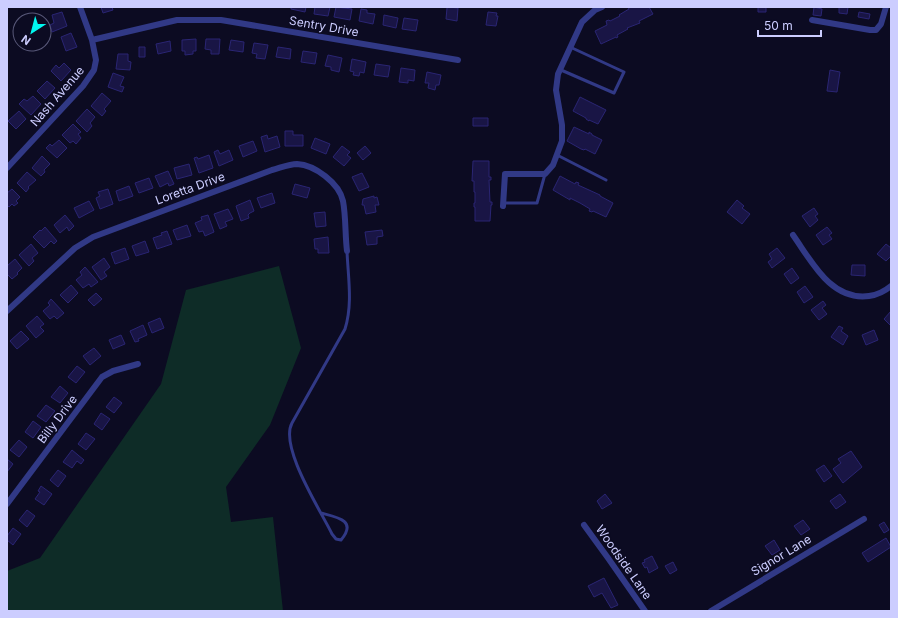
<svg xmlns="http://www.w3.org/2000/svg" width="898" height="618" font-family="Inter,sans-serif">
	<rect width="100%" height="100%" fill="#0c0b22"/>
	<path fill="#0e2c27" d="M279,266L301,348L270,425L226,487L231,522L273,517L283,611H7V571L40,558L161,384L186,290Z"/>
	<path fill="#191545" stroke="#2a2573" d="M101,7H112L113,10L103,13Z
		M291,7H306L305,12L291,9Z
		M315,7H330L328,16L314,14Z
		M336,7L352,9L350,20L334,17Z
		M448,7L458,8L457,21L446,19L447,8Z
		M628,7H649L653,14L639,21L640,23L627,28L628,29L617,35L618,37L616,38V37L601,44L595,31L607,25L606,21L609,20L610,21L620,16L619,15L629,9Z
		M758,7H766V12H758Z
		M814,7L822,9L821,16L813,15Z
		M839,7H848L847,14L839,13Z
		M361,9L367,10V13L375,14L373,24L359,21Z
		M62,12L67,26L52,32L50,25L54,23L52,15Z
		M488,12L497,13L496,16H498L496,26L486,25Z
		M859,12L870,14L869,19L858,17Z
		M384,15L398,18L396,28L383,25Z
		M404,18L418,20L416,31L402,29Z
		M71,33L77,47L66,51L61,37Z
		M196,39V51H193V54L185,55V51H182V40Z
		M206,39H220L219,54H211V50L205,49Z
		M231,40L244,42L243,52L229,50Z
		M170,41L171,51L158,54L156,44Z
		M254,43L268,45L265,59L256,58L257,54L252,53Z
		M139,47H145V57H139Z
		M278,47L291,49L290,59L276,57Z
		M303,51L317,53L315,64L301,62Z
		M118,54H128V61L131,62L130,70L116,69Z
		M328,55L342,58L339,72L331,70V67L325,66Z
		M352,59L366,62L364,73L360,72L359,76L353,75L354,72L350,71Z
		M64,63L71,70L61,81L51,71L56,65L59,68Z
		M376,64L390,66L388,77L374,75Z
		M401,68L415,70L414,81L408,80V83L399,82Z
		M830,70L840,72L837,92L827,91Z
		M427,72L441,75L439,85H436L435,90L428,88L429,83H425Z
		M113,73L124,77L120,86L124,87L122,92L108,87Z
		M47,81L55,88L45,99L37,91Z
		M102,93L111,101L104,109L106,111L102,116L91,106Z
		M33,96L41,104L31,115L19,104L24,99L27,101Z
		M580,97L606,110L598,124L589,120V121L586,119V118L573,111Z
		M87,109L95,117L90,123L92,126L87,132L76,121Z
		M19,111L26,119L16,129L8,121Z
		M473,118H488V126H473Z
		M73,124L81,132L78,134L81,138L76,144L73,141L70,143L62,135Z
		M574,127L589,134V132L592,134V135L602,140L595,154L585,149L584,150L581,149L567,141Z
		M285,131H293V135H303V146H285Z
		M267,135L268,139L277,136L280,147L265,152L261,137Z
		M315,138L330,144L326,154L311,148Z
		M59,140L67,148L57,158L46,148L50,144L52,146Z
		M253,141L257,151L243,157L239,146Z
		M342,146L350,152L347,155L351,158L344,166L333,157Z
		M365,146L371,153L363,160L357,153Z
		M218,150L220,154L229,150L233,160L219,166L214,152Z
		M209,155L213,168L199,173L194,158L197,157L198,159Z
		M42,156L50,164L44,170L45,172L41,176L32,168Z
		M473,161H489V177H491V180H489L490,202H492V205H491L490,221H475V207H474V203H475V192H474V181H472Z
		M189,164L192,175L177,179L174,168Z
		M168,171L174,184L169,186L168,183L160,187L155,176Z
		M27,172L36,180L28,187L29,188L26,192L17,183Z
		M362,173L369,187L359,191L352,177Z
		M560,176L575,184L576,182L579,183L578,185L600,195V196L613,203L606,217L593,211L592,212L589,211L590,209L580,203L570,198V200L553,190Z
		M149,178L153,188L139,193L135,183Z
		M295,184L310,188L307,198L292,194Z
		M129,186L133,196L119,201L116,191Z
		M12,189L20,197L16,201L18,203L14,206L12,204L9,207L7,205V193Z
		M108,189L113,204L100,209L96,198L100,196L98,192Z
		M272,193L275,203L261,208L257,198Z
		M374,196V198L377,197L379,205H375L376,212L366,214L364,205H362L363,199Z
		M250,200L254,211L250,213L248,215L249,218L241,221L236,206Z
		M737,200L744,206L742,208L750,214L742,224L727,212Z
		M89,201L94,210L79,218L74,208Z
		M814,208L818,214L815,216L818,220L810,227L802,216Z
		M228,209L233,219L225,222L227,226L220,229L214,214Z
		M325,212L326,226L316,227L314,213Z
		M65,215L74,226L69,231L67,227L60,233L54,225Z
		M208,215L214,232L205,236L203,231L199,232L195,223L202,220L201,217Z
		M187,225L191,236L177,240L173,230Z
		M45,227L57,241L54,244L51,241L44,248L33,237L40,230L41,231Z
		M827,227L832,233L829,235L832,239L823,245L816,235Z
		M382,230L383,236L377,237V244L367,245L365,232Z
		M167,231L172,244L157,249L153,238L162,235L161,233Z
		M328,237L329,253H318V249H315L314,239Z
		M145,241L149,252L136,256L132,246Z
		M31,244L38,253L32,258L34,261L29,266L19,255Z
		M886,244L891,248V256L886,261L877,254Z
		M125,248L129,259L115,264L111,253Z
		M777,248L785,258L772,268L768,262L772,259L769,254Z
		M104,258L110,267L104,272L107,276L101,280L92,267Z
		M15,259L22,268L17,273L18,274L12,279L7,274V266Z
		M852,265H865V276L851,275Z
		M85,267L98,282L91,287L89,284L83,288L76,280L82,275L80,272Z
		M792,268L799,278L791,284L784,274Z
		M71,285L78,293L68,303L60,295Z
		M805,286L813,297L804,303L797,292Z
		M96,293L102,299L94,306L88,300Z
		M51,299L64,313L57,319L54,316L50,319L43,311L50,305L48,303Z
		M823,301L826,305L822,308L827,314L819,320L811,310Z
		M891,311V326L884,319Z
		M37,316L44,324L40,327L44,331L36,338L26,326Z
		M160,318L164,328L152,333L148,323Z
		M143,325L147,335L138,339L139,341L135,342L130,331Z
		M839,326L843,328L841,331L848,336L843,345L831,337Z
		M874,330L878,340L866,345L862,335Z
		M21,331L29,339L17,349L10,341Z
		M121,335L125,344L113,349L109,340Z
		M94,348L101,356L90,365L83,356Z
		M77,366L85,372L76,383L68,377Z
		M60,386L68,393L60,403L51,397Z
		M114,397L122,403L114,413L106,407Z
		M46,405L55,411L46,422L37,416Z
		M101,413L110,419L102,430L94,424Z
		M33,421L41,427L33,438L25,432Z
		M86,433L95,439L86,450L78,444Z
		M19,440L27,447L19,457L10,450Z
		M72,450L84,460L81,464L77,461L72,468L63,462Z
		M851,451L862,467L843,483L833,469L841,463L838,459Z
		M7,459L13,464L7,472Z
		M824,465L832,476L824,482L816,470Z
		M58,470L66,476L58,487L50,480Z
		M41,486L52,494L44,505L35,499L40,492L38,491Z
		M605,494L612,503L602,509L597,501Z
		M840,494L846,502L836,509L830,501Z
		M27,510L35,516L27,527L19,520Z
		M803,520L810,529L801,535L794,526Z
		M884,522L889,530L884,533L879,525Z
		M13,528L21,534L13,545L7,540V536Z
		M886,538L891,547L868,562L862,553Z
		M774,540L780,550L772,555L765,546Z
		M652,556L658,568L649,573L647,567L645,568L642,563L645,562L644,560Z
		M673,562L677,570L670,574L665,566Z
		M604,578L618,605L611,608L602,593L594,597L588,586Z"/>
	<g fill="none" stroke-linecap="round" stroke-linejoin="round">
		<path stroke="#313986" stroke-width="3" d="M561,70L614,93L624,72L570,47
			M557,155L606,180
			M503,203H537L545,174
			M321,513C336,517 358,520 341,540L336,539L332,534C321,511 279,447 292,423L345,329C353,304 348,277 347,251"/>
		<path stroke="#313986" stroke-width="6" d="M812,20L870,30H876L881,24L886,7
			M92,40L177,20H221L458,60
			M7,168L83,86L94,70L96,60L92,40L80,7
			M503,206L505,174H545L553,165L562,141V125L556,90L558,74L582,22L595,10L602,7
			M793,235C812,262 831,301 869,296C877,295 885,291 891,286
			M7,311L75,248L93,237L272,170C280,168 289,164 297,164C315,165 339,183 343,201C346,217 345,235 347,251
			M7,504L102,377L113,371L138,364
			M584,525L608,558L645,611
			M711,611L864,519"/>
	</g>
	<g text-anchor="middle" dominant-baseline="central" stroke-width="3" stroke-linejoin="round" paint-order="stroke">
		<g font-size="12" fill="#cccdff" stroke="#0c0b22">
			<text transform="translate(324 26) rotate(10)">Sentry Drive</text>
			<text transform="translate(57 96) rotate(-49)">Nash Avenue</text>
			<text transform="translate(190 188) rotate(-20)">Loretta Drive</text>
			<text transform="translate(57 419) rotate(-53)">Billy Drive</text>
			<text transform="translate(781 555) rotate(-31)">Signor Lane</text>
			<text transform="translate(624 562) rotate(55)">Woodside Lane</text>
		</g>
	</g>
	<rect width="898" height="618" fill="none" stroke="#cccdff" stroke-width="16"/>
	<g transform="translate(32 32) rotate(216)"><circle r="19" fill="#0c0b22" stroke="#59597a"/>
	<path d="M0-3L7 15L0 10L-7 15Z" fill="#00f7ef"/>
	<text y="-6" font-size="11" font-weight="bold" text-anchor="middle" fill="#cccdff">N</text>
	</g>
	<path d="M758 30v6h63v-6" fill="none" stroke="#cccdff" stroke-width="2"/>
	<text x="764" y="30" font-size="12" fill="#cccdff" stroke="#0c0b22" stroke-width="3" paint-order="stroke">50 m</text>
</svg>
